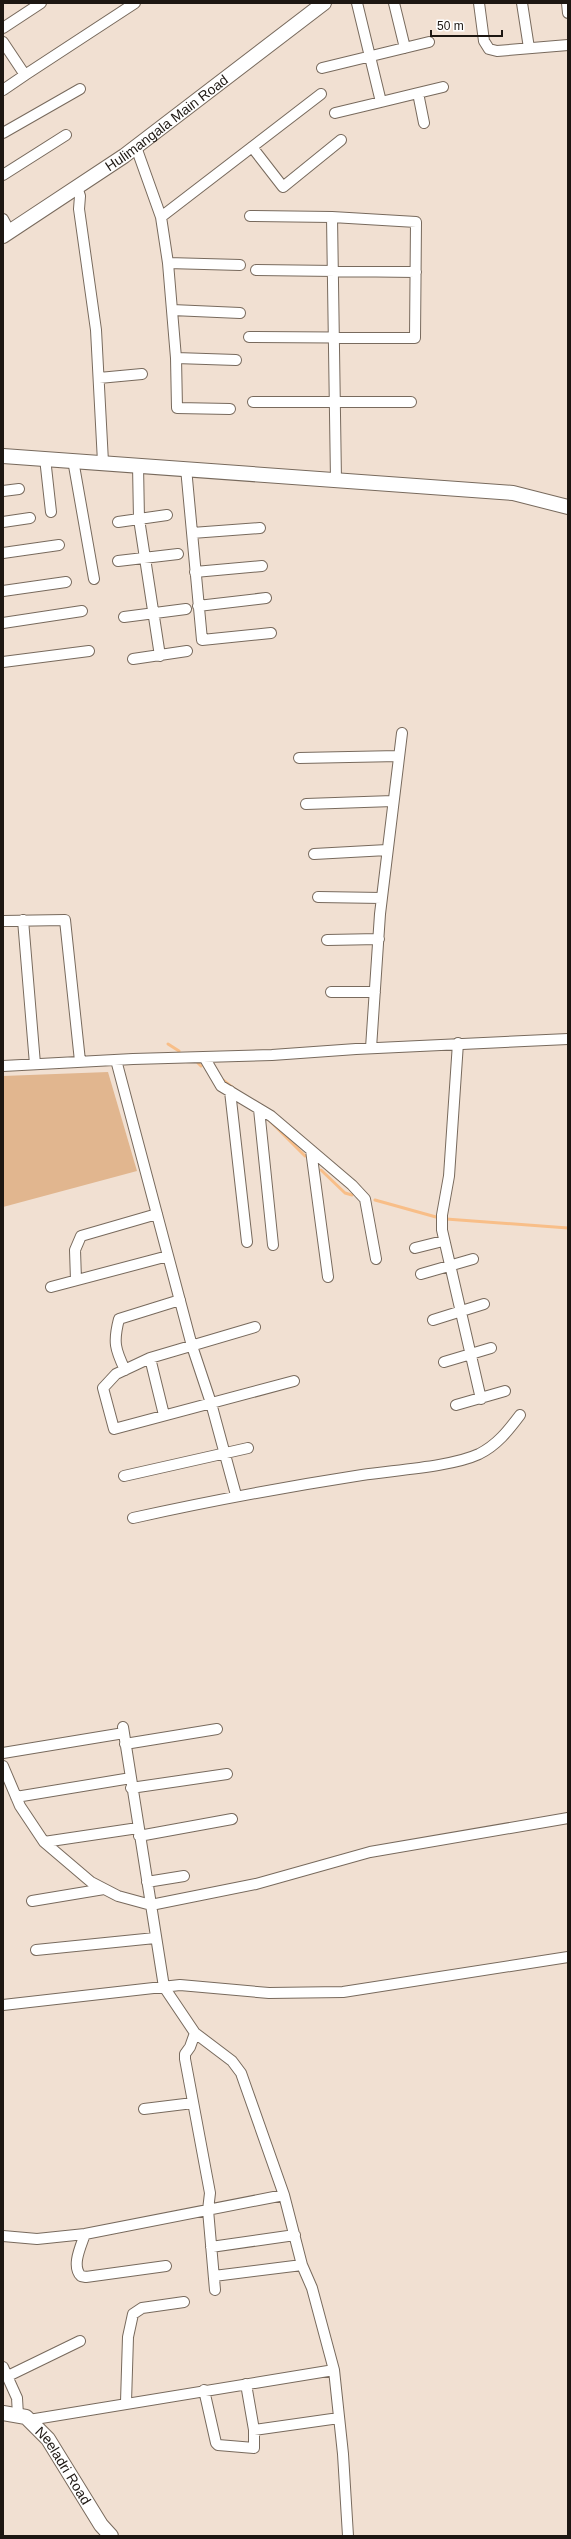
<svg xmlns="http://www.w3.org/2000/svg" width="571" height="2539" font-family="Helvetica,sans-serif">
	<rect width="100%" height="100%" fill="#f1e0d2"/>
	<path fill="#e1b68f" d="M108,1072L137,1171L3,1207V1076Z"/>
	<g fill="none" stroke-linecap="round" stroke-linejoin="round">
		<path stroke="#f8be88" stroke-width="3" d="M168,1044L179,1051
			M198,1063L201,1066
			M223,1080L237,1091
			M268,1119L305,1156
			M321,1170L345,1193L352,1195
			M375,1200L436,1217
			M446,1219L568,1228"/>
		<g stroke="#786a5d" stroke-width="12">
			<path id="street" d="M394,3L405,48
				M479,3L484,41L489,49L497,51L568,45
				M522,3L529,48
				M567,3L568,13
				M3,28L41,3
				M3,42L25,75L3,90
				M322,68L429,42
				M25,75L135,3
				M418,93L443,87
				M381,102L418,93L424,123
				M335,113L381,102L357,3
				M3,133L80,89
				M136,147L161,217L168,263L176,358L177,408L230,409
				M252,147L283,187L341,140
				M3,175L66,135
				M77,187L80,196L79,209L96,330L103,462
				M161,217L321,94
				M332,217L336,480
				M3,219L10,232
				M168,263L240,265
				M256,270L416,272
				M172,310L240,313
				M249,337L415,338L416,222L332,217L250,216
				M176,358L236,360
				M99,378L142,374
				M253,402H411
				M45,458L51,512
				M73,460L94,579
				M138,465L139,519L160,656
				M186,468L202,640L271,633
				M3,491L19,489
				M3,522L30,518
				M118,522L167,515
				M192,533L260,528
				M3,553L59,545
				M118,561L178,554
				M195,572L262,566
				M3,591L66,582
				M198,606L266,598
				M124,617L186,609
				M3,623L82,611
				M133,659L187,651
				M3,662L89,651
				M299,758L399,756
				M306,804L393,801
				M314,854L387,850
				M318,897L382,898
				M23,920L35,1064
				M3,921L65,920L80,1061
				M327,940L379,939
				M331,992H375
				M458,1043L449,1176L442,1215V1230L481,1399
				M371,1048L380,914L402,733
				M204,1057L221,1086L271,1116L352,1185L365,1199L376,1259
				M116,1060L192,1346L211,1403L236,1495
				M3,1066L133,1059L272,1055L356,1049L568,1039
				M230,1091L247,1242
				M259,1109L273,1245
				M311,1150L328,1277
				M415,1248L443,1241
				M421,1274L473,1259
				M76,1280L75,1250L81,1236L157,1214
				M51,1287L168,1256
				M433,1320L484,1304
				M255,1327L150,1358L116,1374L103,1388L114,1429L294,1381
				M150,1358L164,1415
				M444,1362L491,1348
				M125,1370C115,1349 113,1342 119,1319L180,1300
				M456,1405L505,1391
				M124,1476L248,1448
				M133,1518C209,1501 285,1487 362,1475C394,1470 451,1467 479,1454C497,1445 508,1431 520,1415
				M123,1727L164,1987L195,2033L232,2061L241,2073L284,2195L302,2265L312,2288L334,2370L343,2454L348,2536
				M125,1744L217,1729
				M3,1753L124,1733
				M3,1766L20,1806L44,1842L91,1882L118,1896L151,1905L256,1884L370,1852L568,1818
				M131,1788L227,1774
				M16,1797L131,1778
				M139,1836L232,1819
				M44,1842L138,1828
				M147,1882L184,1876
				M32,1901L104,1889
				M36,1950L155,1938
				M3,2005L180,1985L269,1993L343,1992L568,1957
				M195,2033L190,2047L185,2054V2059L210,2193L208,2210L215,2290
				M144,2109L193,2103
				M85,2234C81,2246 71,2266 81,2276L86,2277L166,2266
				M3,2236L37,2239L85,2234L284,2195
				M211,2247L295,2235
				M214,2276L302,2265
				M3,2367L17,2398L18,2415
				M8,2376L80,2341
				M204,2390L216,2443L218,2445L254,2448V2430L246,2384
				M126,2402L128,2337L133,2314L142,2308L184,2302
				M29,2420L334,2370
				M254,2430L339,2418"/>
		</g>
		<g stroke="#786a5d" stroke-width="16">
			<g id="secondary">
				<path id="s1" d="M3,236L124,156L324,3"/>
				<path d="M3,456L513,493L568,507"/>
				<path id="s2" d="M3,2413L26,2417L48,2439L101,2525L111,2536"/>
			</g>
		</g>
		<use href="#street" stroke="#fff" stroke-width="10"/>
		<use href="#secondary" stroke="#fff" stroke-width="14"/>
	</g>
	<g text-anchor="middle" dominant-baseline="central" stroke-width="3" stroke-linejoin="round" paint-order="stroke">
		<g font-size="14" fill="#1d1712" stroke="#fff">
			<text stroke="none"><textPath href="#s1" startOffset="199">Hulimangala Main Road</textPath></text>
			<text stroke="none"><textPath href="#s2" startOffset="85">Neeladri Road</textPath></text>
		</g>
	</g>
	<rect width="571" height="2539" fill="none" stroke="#1d1712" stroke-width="8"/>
	<path d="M431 30v6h71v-6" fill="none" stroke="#1d1712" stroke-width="2"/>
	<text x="437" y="30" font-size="12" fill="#1d1712" stroke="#ffffff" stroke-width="3" paint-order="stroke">50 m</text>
</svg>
